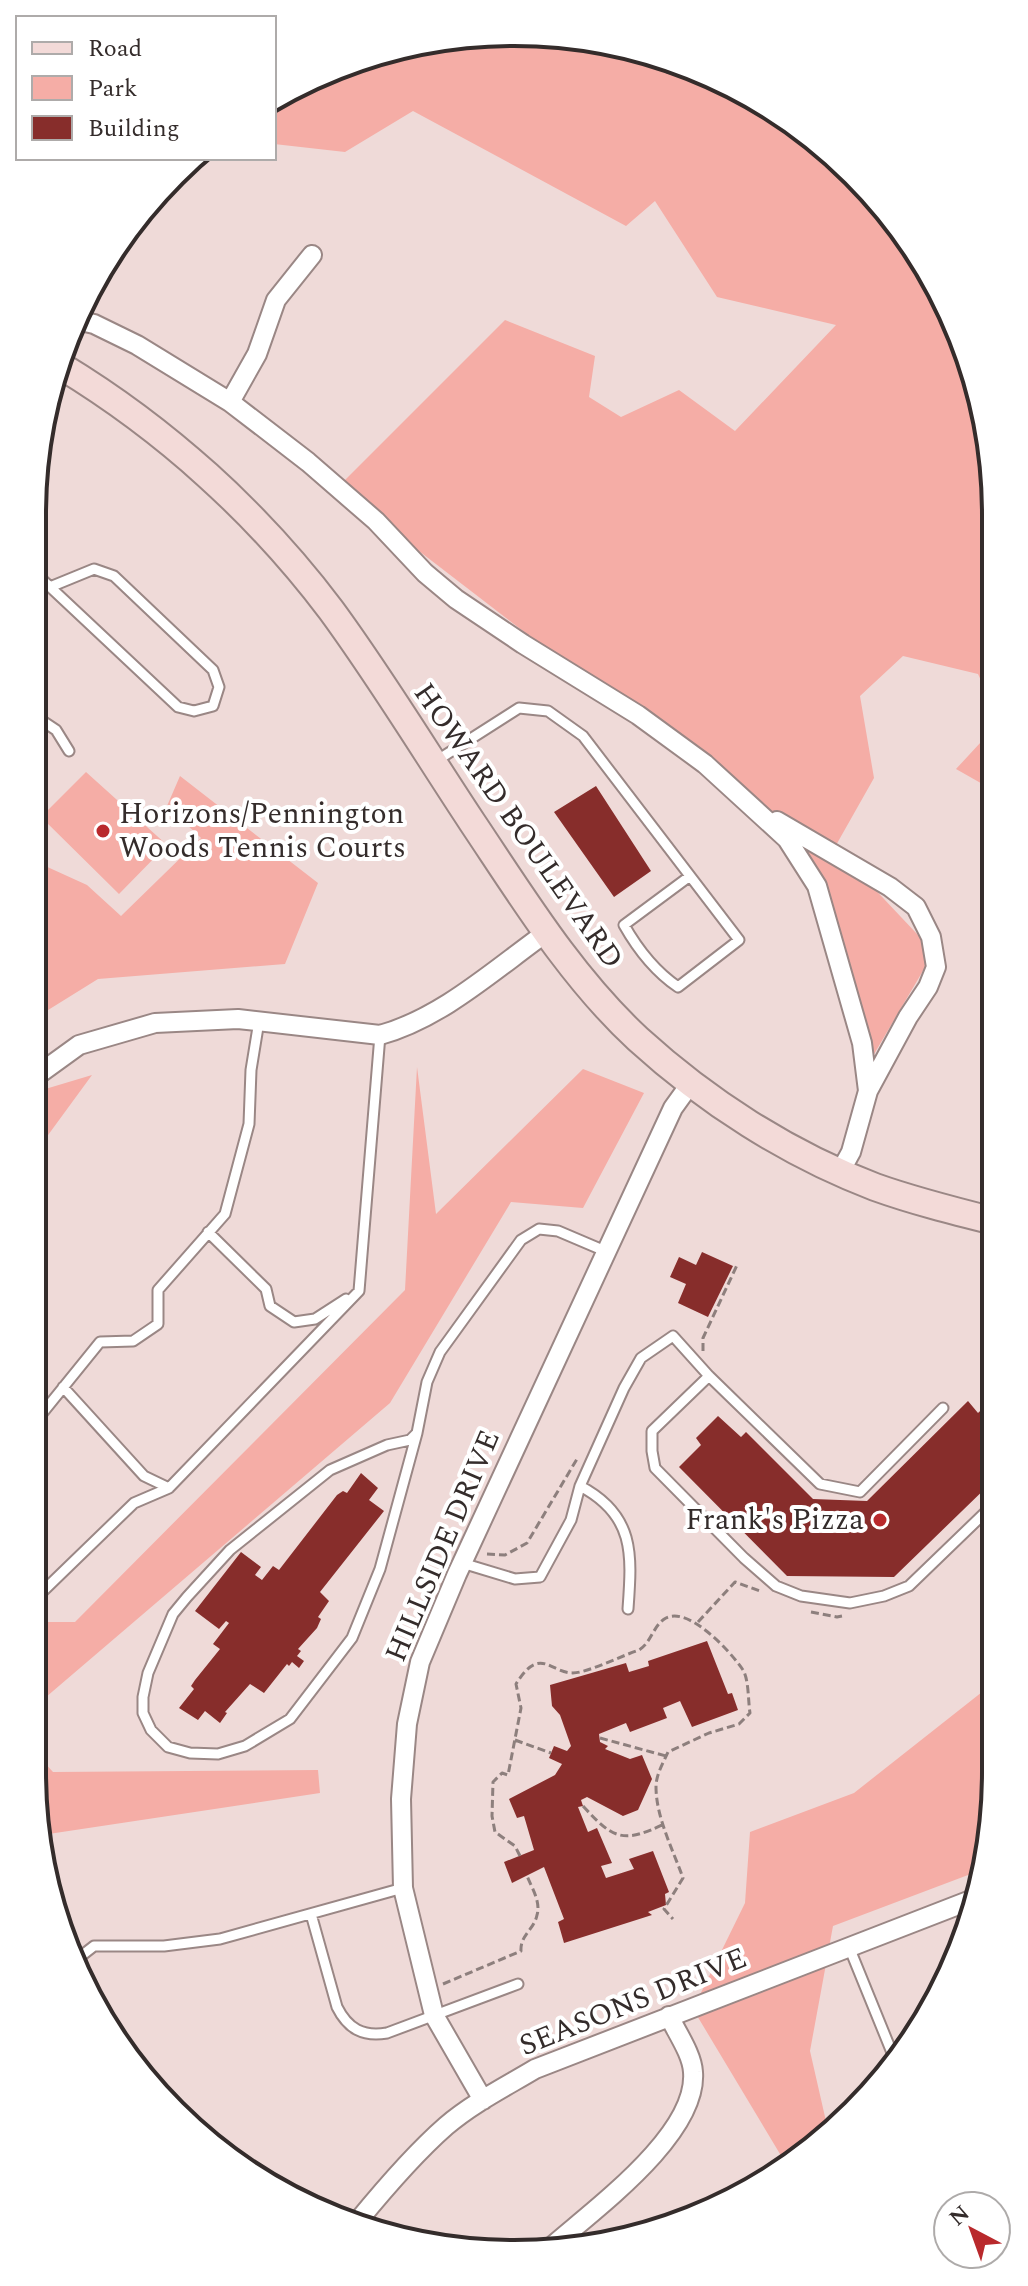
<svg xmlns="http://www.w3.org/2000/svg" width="1028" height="2286" font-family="Spectral,serif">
	<rect width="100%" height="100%" fill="#efdad8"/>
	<path fill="#f5ada6" d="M514,32L698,69L807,131L896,220L959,329L992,451L993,706L978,674L903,656L860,696L874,778L835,847L934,952L860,1078L821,896L773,823L337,488L505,320L595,356L589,397L621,417L679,390L735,431L836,325L717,297L655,201L626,226L413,111L345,152L274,144V106L329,69Z
		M196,158H199L118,255L173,174Z
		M993,729V790L956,769Z
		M86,772L167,845L119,894L41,817Z
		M180,776L318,883L285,964L98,979L32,1020V860L87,885L121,916L201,838L167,806Z
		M417,1067L436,1214L583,1069L644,1093L583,1208L511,1202L390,1403L32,1709V1622H75L405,1290Z
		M92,1075L32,1157V1093Z
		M996,1681V1772L976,1872L833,1926L810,2051L828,2130L786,2164L693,2009L745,1903L750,1832L854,1793Z
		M32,1749L53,1772L318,1770L320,1793L42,1835L32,1772Z"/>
	<path fill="#872d2b" d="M596,786L651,871L614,897L554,812Z
		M702,1252L733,1266L708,1317L678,1303L686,1284L670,1277L679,1257L696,1265Z
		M995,1397V1479L894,1577L787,1576L679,1467L701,1445L696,1438L718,1416L741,1437L746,1432L813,1499L867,1501L968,1401L978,1413Z
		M361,1473L378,1488L369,1500L384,1511L320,1592L329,1601L318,1617L321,1619L317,1628L298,1649L301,1651L297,1656L304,1661L299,1668L292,1662L289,1666L287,1664L264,1693L250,1684L225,1712L227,1713L220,1723L205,1711L198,1720L179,1708L194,1689L191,1686L195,1680L220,1649L213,1644L229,1623L226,1621L219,1629L195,1611L241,1552L261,1567L255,1575L262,1580L273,1566L279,1570L337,1495L343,1491L347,1493Z
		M707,1641L728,1694L732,1693L738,1710L692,1727L680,1701L663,1708L667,1718L630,1732L626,1723L599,1734L600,1742L608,1746L605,1749L630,1759L642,1755L652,1779L638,1810L623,1816L587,1797L581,1800L583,1806L578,1807L588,1832L597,1828L612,1863L601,1866L606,1878L634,1869L629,1859L653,1851L669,1892L665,1894L666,1905L648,1912L652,1915L564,1943L558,1922L564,1919L544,1867L512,1883L504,1862L534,1850L524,1816L517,1818L509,1799L555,1775L562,1764L549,1758L554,1746L567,1751L571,1746L560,1715L552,1706L550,1685L626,1663L629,1672L649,1666L648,1661Z"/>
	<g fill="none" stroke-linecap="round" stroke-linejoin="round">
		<g stroke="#9a8785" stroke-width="13">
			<path id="service" d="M32,570C81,616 129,661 178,707L194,711L213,706L219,687L213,670L114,576L94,569L50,587
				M32,714L56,730L69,751
				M436,761L519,708L548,711L583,736L739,940L678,987C656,972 637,948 624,925L690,876
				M208,1232L266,1289L270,1306L294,1322L315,1319L346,1299
				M709,1376L652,1431V1451L655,1468L744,1558L776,1586L801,1596L850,1603L884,1596L909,1586L995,1503
				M63,1387L144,1476L169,1488
				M32,1426L100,1342L133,1341L158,1324V1290L225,1214L249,1124L251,1070L259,1021
				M417,1433L410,1440L387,1445L330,1470L230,1550L187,1597L173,1614L148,1673L143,1697V1713L151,1730L168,1747L190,1753L218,1754L245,1746L290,1719L352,1638L380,1569L417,1433L427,1382L440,1352L521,1240L539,1229L558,1231L605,1251
				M580,1486C635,1515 632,1554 628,1609
				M462,1563L515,1579L540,1577L571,1520L580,1486L624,1388L641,1358L673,1336L709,1376L820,1484L860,1492L943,1408
				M37,1597L134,1503L169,1488L359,1291L380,1035
				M987,1598L995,1611
				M311,1914L337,2007C348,2029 363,2037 387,2033L518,1984
				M849,1947L895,2060
				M76,1960L94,1946H164L220,1939L403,1888"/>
		</g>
		<g stroke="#9a8785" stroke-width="22">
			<path id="minor" d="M76,320L94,324L137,345L230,402L308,462L376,521L425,573L456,599L523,644L638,715L705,764L787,839L817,886L862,1043L868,1091L851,1152L840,1172
				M230,402L257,354L276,300L312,255
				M777,821L890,887L916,907L931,937L936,967L928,987L908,1017L868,1091
				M32,1079L79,1045L155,1023L238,1019L380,1035C442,1018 495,969 547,932
				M483,2100L434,2015L403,1888L401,1799L407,1724L420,1662L457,1574L673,1108L691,1083
				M358,2221C385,2188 414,2154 446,2126C473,2103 505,2087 535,2069L971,1900
				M549,2249C593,2210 698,2135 693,2072C692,2054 677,2033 669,2016"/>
		</g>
		<g stroke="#9a8785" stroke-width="30">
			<path id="secondary" d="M61,366C165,429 258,513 331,610C381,678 425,751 472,822C523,898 571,977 638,1039C706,1101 788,1154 875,1187C914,1201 954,1211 994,1221"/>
		</g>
		<path stroke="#8d7f7d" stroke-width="3" stroke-dasharray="8 4" stroke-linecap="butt" d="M645,58L667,72L709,75
			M703,1351V1338L738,1263
			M487,1554L505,1555L527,1543L577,1459
			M811,1612L837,1617L842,1616
			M698,1622L735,1582L760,1591
			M600,1738L666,1756
			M515,1740L551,1753
			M583,1806C613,1839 623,1844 664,1824
			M520,1856L515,1846L495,1832L492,1816L493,1782L502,1773L508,1775L521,1708L516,1684C543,1641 551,1679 580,1672C600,1667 619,1657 639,1650C652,1642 653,1625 666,1618C689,1606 731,1652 743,1670C749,1680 748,1701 750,1713L739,1724L709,1733L668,1752C663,1763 656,1775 656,1787C656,1817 673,1850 683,1878L664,1909L673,1919
			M443,1984L521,1951C520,1935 534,1930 537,1915C541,1902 532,1888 527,1876"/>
		<use href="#service" stroke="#fff" stroke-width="9"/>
		<use href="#minor" stroke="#fff" stroke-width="18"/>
		<use href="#secondary" stroke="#f3dad8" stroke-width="26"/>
	</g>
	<g fill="#b9292c" stroke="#fff" stroke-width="3">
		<circle cx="103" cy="831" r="8"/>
		<circle cx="880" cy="1520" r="8"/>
	</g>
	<g text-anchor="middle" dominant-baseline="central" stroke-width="8" stroke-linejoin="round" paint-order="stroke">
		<g font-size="30" fill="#342c2b" stroke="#fff" text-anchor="start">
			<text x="119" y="814">Horizons/Pennington<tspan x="119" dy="34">Woods Tennis Courts</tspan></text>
			<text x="864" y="1520" text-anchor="end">Frank's Pizza</text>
		</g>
		<g font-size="30" fill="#342c2b" stroke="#fff">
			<text transform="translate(518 826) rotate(55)">HOWARD BOULEVARD</text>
			<text transform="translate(443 1546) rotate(-67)">HILLSIDE DRIVE</text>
			<text transform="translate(633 2002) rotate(-22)">SEASONS DRIVE</text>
		</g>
	</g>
	<path d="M0 0H1028V2286H0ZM514 46H514A468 468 0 0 1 982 514V1772A468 468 0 0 1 514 2240H514A468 468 0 0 1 46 1772V514A468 468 0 0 1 514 46Z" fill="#fff" fill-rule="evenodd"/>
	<path fill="none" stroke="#342c2b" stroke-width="4" d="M514 46H514A468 468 0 0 1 982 514V1772A468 468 0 0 1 514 2240H514A468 468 0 0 1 46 1772V514A468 468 0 0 1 514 46Z"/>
	<rect x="16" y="16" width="260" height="144" fill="#ffffff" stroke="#aeabaa" stroke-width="2"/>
	<rect x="32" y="42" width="40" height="12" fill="#f3dad8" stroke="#aeabaa" stroke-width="2"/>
	<text x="88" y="56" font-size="24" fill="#342c2b">Road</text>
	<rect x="32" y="76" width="40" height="24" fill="#f5ada6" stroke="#aeabaa" stroke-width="2"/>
	<text x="88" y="96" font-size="24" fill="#342c2b">Park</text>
	<rect x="32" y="116" width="40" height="24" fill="#872d2b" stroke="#aeabaa" stroke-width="2"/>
	<text x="88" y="136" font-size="24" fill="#342c2b">Building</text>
	<g transform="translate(972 2230) rotate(319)"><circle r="38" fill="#ffffff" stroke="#aeabaa" stroke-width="2"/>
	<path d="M0-6L14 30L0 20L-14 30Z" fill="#b9292c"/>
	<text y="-12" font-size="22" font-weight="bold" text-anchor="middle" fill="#342c2b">N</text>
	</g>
</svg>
